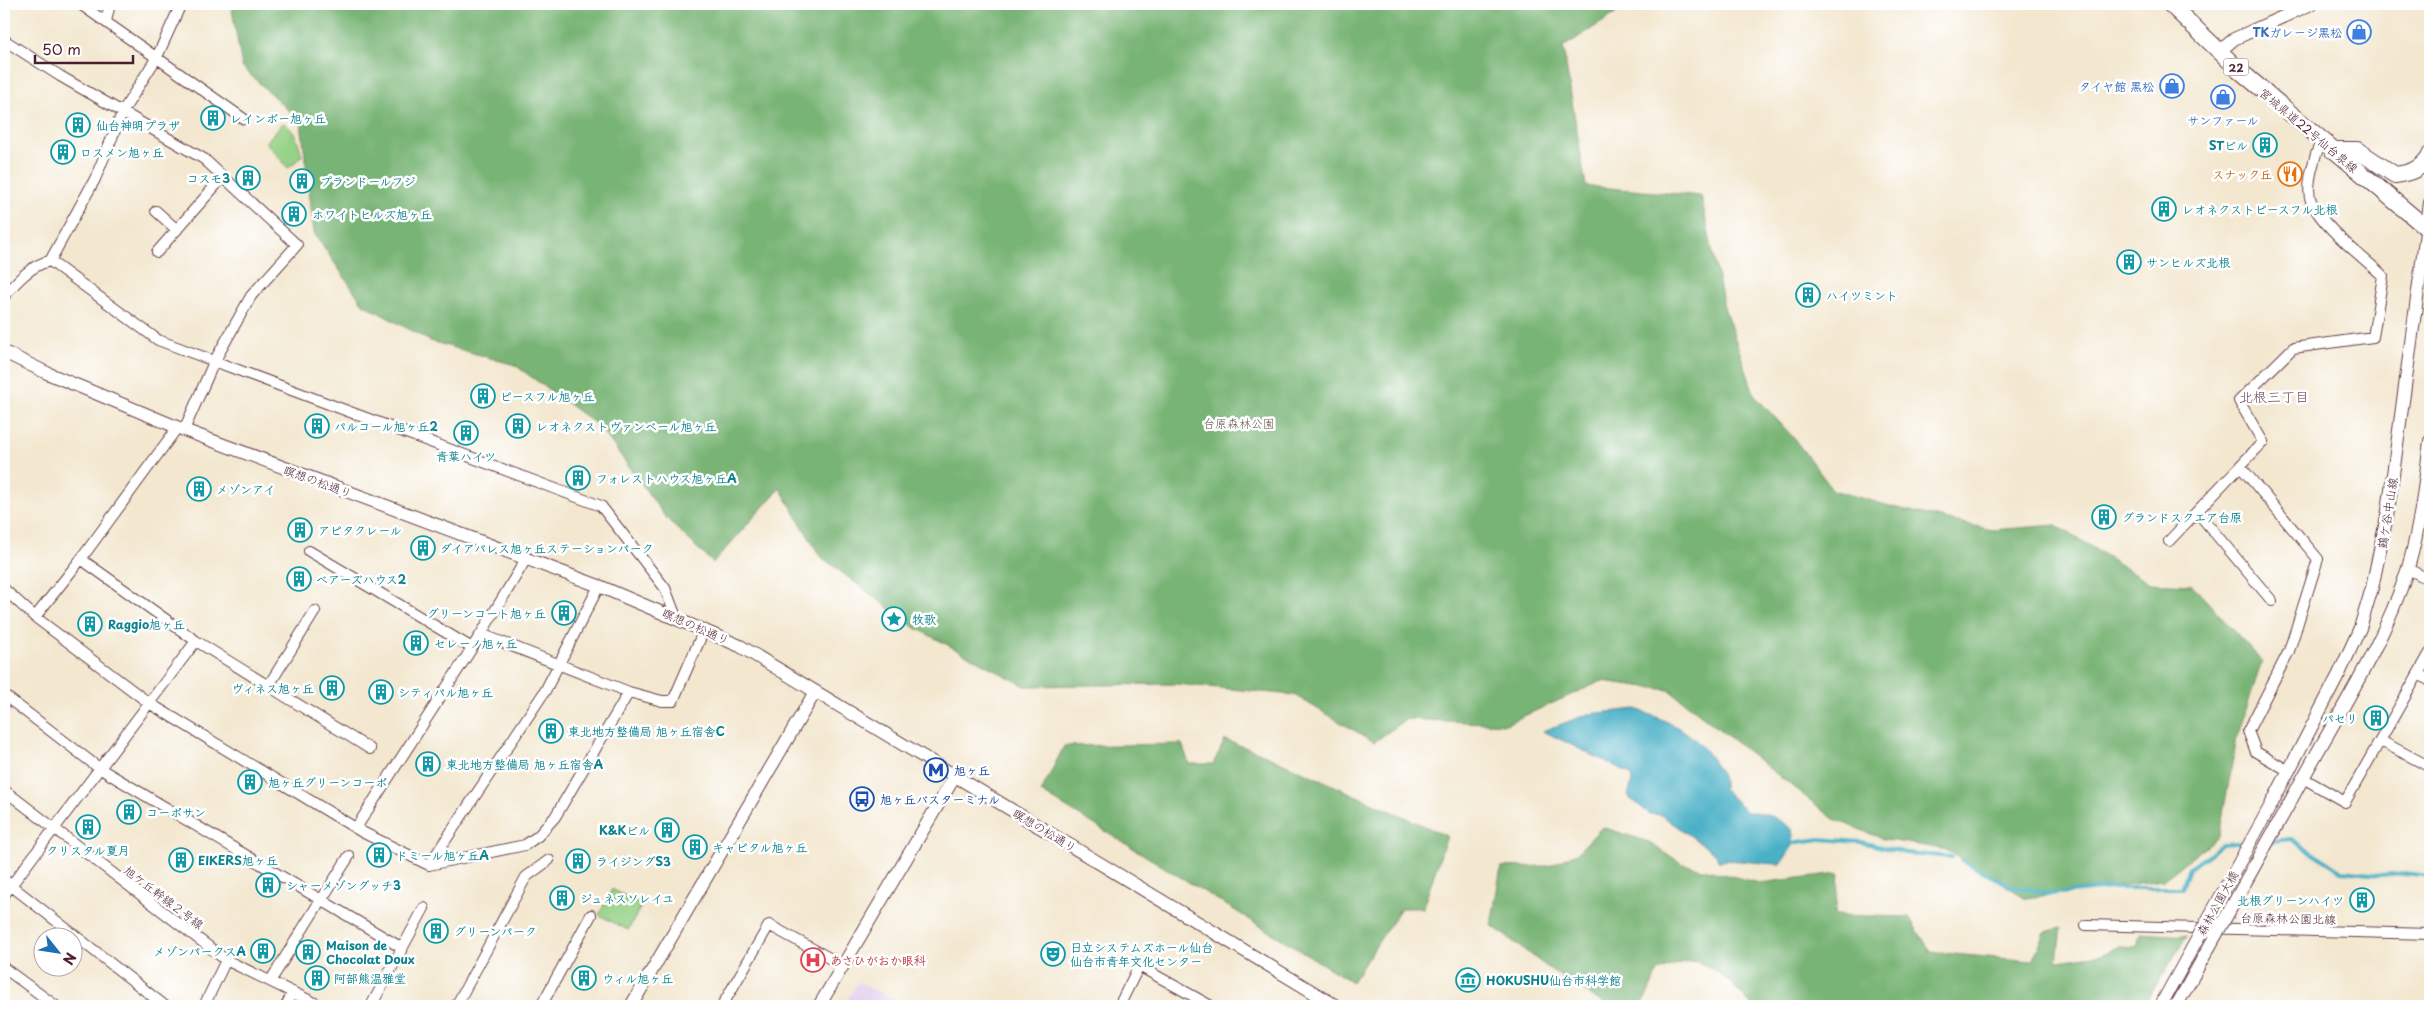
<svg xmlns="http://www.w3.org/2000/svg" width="2434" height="1010" font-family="'Playpen Sans','Klee One',sans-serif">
	<rect width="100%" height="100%" fill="#fff"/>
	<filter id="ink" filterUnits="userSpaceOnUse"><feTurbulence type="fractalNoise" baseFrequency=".02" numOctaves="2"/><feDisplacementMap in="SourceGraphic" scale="10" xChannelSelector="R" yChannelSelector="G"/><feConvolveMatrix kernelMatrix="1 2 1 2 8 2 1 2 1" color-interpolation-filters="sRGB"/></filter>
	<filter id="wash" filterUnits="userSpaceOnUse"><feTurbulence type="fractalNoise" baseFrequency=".0096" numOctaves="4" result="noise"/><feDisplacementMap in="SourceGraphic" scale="20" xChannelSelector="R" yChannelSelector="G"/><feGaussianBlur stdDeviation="1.12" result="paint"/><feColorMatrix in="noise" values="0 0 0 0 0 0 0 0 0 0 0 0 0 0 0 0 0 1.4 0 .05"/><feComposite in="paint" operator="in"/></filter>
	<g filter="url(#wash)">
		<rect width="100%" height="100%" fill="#f3e7cf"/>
		<path fill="#e4d3f1" d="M858,982L886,996L905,1006H844Z"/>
		<path fill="#96d287" stroke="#707859" d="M283,123C296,131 298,141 302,156L288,168L266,142Z
			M612,889L642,905L628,930L599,915Z"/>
		<path fill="#78b474" stroke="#616a50" d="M231,4H1625L1615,14L1563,47L1586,186L1701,196L1724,307L1755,396L1792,436L1833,490L1897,508L1992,530L2056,525L2150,583L2192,585L2262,661L2237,737L2219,836L2163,880L2026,898L1948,850L1883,839L1834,819L1669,690L1602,681L1506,724L1407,719L1374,742L1294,695L1176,684L1025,686L914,627L820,556L780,488L713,563L666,518L600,427L515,365L430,341L363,304L314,233L301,122L242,67Z
			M1225,740L1261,753L1447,836L1423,908H1401L1352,982L1041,792L1064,746L1182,744L1189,764H1213Z
			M1602,827L1646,841L1683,864L1759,883L1839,873L1835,915L1909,917L1931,952L2032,961L2045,932L2061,928L2057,961L2101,955L2119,946L2137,947L2140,933L2187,936L2143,1006H1752C1736,988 1720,969 1697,962C1686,959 1669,967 1658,971L1642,1006H1607L1547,967L1491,925L1501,867L1549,866L1577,853Z"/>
		<path fill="#48b0c6" stroke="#496878" d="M1636,709C1669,722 1693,730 1713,761C1720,771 1724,777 1723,789L1747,812C1763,811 1780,819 1792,829L1794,844L1781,864C1759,864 1738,859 1718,861L1716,854L1661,815L1650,814L1628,797L1632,780L1631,774L1543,731L1588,714Z"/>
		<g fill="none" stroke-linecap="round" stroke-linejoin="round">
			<path stroke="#48b0c6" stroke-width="4" d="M2272,841L2291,839L2342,871L2381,875L2404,873L2430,876
				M1791,843L1820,839L1861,842L1906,853L1952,857
				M1962,861L2009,885L2049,894L2112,888H2182L2189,868L2206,857L2222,844L2248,842"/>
		</g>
	</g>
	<g filter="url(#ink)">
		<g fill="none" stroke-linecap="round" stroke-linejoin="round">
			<g stroke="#633d44" stroke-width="12">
				<path id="minor" d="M80,4L244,119
					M106,21L110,4
					M4,40L60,76L204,159L297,245L251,296L214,362L184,430
					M156,211L177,230
					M157,252L223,177
					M50,261L95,179L123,111L157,57L181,4
					M4,296C16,282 32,264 50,261L158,340L601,506L665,588L676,617
					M2198,513L2272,601
					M2169,541L2240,466
					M309,551L472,648
					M81,559L196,641L370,749
					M2408,569L2430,580
					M4,589L35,617L149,703L362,832L429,865L525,845L538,836L555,817L629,692
					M35,617L81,559L177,428
					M481,634L629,692L662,701H673L704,630
					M2419,674L2430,681
					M269,685L315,611
					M4,695L99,768L402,948
					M2381,741L2430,767
					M2289,771L2256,752L2248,731L2289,651L2318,559L2240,466L2263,442L2239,401L2293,348L2373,337L2383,276C2361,255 2323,228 2311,201C2305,186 2315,155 2321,141
					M2303,778L2345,802L2430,653
					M4,790L226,960L321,1006
					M356,828L481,634L526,559
					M429,865L545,691L599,586
					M4,880L165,1006
					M4,895L196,641
					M322,899L349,856
					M2086,925L2430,934
					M4,968L56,1006
					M271,980L317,906
					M204,1006L226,960
					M286,1006L293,992
					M371,1006L424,908
					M456,1006L526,877L549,860
					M541,1006L591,915
					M722,1006L769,925L842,965
					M1119,1006L1139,966L1211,1006"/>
			</g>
			<g stroke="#633d44" stroke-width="14">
				<path id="tertiary" d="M2219,52L2234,39L2311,4
					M4,352L47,373L184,430L599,586L740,646L1336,1006
					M2272,803L2339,674L2360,628L2372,588L2388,511L2430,203
					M2289,804C2329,727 2382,651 2408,568C2420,527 2425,484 2430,441
					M631,1006L815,692
					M819,1006L955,776"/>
			</g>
			<g stroke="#633d44" stroke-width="18">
				<path id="primary" d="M2170,4L2239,70L2430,231
					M2332,150H2357L2395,175C2410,173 2422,169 2430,155"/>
			</g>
			<use href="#minor" stroke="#fff" stroke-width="10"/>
			<use href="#tertiary" stroke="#fff" stroke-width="12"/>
			<use href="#primary" stroke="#fff" stroke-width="16"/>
			<g stroke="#633d44" stroke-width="14" stroke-linecap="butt">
				<path id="tertiary-bridge" d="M2162,1003L2272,803
					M2178,1003L2289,804"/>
			</g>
			<use href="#tertiary-bridge" stroke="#fff" stroke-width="12"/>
		</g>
	</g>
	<defs>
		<g id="shop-ring" transform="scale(1.25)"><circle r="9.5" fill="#fff" stroke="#3f7fe0" stroke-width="1.5"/><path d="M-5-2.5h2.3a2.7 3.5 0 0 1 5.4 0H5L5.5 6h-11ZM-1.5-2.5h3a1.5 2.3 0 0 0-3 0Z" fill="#3f7fe0"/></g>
		<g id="building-ring" transform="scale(1.25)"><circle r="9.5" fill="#fff" stroke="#0f9aa8" stroke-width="1.5"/><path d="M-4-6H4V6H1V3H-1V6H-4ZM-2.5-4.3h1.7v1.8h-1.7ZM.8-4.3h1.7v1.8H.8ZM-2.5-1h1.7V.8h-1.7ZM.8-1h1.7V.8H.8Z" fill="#0f9aa8"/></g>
		<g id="restaurant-ring" transform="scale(1.25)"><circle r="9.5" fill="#fff" stroke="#e8710a" stroke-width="1.5"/><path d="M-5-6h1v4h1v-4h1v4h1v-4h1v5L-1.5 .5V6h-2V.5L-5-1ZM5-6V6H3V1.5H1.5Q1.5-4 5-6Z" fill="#e8710a"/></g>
		<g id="sight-ring" transform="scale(1.25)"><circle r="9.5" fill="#fff" stroke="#0f9aa8" stroke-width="1.5"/><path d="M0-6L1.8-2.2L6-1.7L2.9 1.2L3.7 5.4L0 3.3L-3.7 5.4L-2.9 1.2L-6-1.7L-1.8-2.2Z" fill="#0f9aa8"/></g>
		<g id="metro-ring" transform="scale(1.25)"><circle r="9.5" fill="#fff" stroke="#1a4fb4" stroke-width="1.5"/><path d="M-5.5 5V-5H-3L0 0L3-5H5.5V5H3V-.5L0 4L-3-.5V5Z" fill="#1a4fb4"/></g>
		<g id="bus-ring" transform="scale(1.25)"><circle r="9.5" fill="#fff" stroke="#1a4fb4" stroke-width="1.5"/><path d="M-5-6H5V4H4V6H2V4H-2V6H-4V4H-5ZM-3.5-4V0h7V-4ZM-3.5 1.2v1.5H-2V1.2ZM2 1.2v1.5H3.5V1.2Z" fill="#1a4fb4"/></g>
		<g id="theatre-ring" transform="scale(1.25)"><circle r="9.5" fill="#fff" stroke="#0f9aa8" stroke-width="1.5"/><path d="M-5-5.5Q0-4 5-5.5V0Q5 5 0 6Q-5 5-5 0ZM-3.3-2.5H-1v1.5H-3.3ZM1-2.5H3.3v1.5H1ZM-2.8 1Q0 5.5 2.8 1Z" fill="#0f9aa8"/></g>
		<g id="hospital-ring" transform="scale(1.25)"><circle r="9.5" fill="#fff" stroke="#e0444e" stroke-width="1.5"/><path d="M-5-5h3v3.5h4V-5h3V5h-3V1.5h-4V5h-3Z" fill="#e0444e"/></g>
		<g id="museum-ring" transform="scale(1.25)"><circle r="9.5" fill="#fff" stroke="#0f9aa8" stroke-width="1.5"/><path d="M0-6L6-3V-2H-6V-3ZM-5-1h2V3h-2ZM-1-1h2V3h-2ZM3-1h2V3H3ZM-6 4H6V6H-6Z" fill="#0f9aa8"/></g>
	</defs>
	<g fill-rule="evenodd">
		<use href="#shop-ring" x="2359" y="32"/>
		<use href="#shop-ring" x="2172" y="86"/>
		<use href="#shop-ring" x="2223" y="97"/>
		<use href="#building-ring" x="213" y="118"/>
		<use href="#building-ring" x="78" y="125"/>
		<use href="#building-ring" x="2265" y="145"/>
		<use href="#building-ring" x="63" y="152"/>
		<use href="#restaurant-ring" x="2290" y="174"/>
		<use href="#building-ring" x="248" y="178"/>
		<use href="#building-ring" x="302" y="181"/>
		<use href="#building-ring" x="2164" y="209"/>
		<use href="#building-ring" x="294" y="214"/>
		<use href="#building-ring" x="2129" y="262"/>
		<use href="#building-ring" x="1808" y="295"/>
		<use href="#building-ring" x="483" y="396"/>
		<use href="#building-ring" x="317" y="426"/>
		<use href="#building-ring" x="518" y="426"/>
		<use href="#building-ring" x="466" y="433"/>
		<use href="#building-ring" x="578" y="478"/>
		<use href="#building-ring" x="199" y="489"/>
		<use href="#building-ring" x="2104" y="517"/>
		<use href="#building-ring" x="300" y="530"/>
		<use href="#building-ring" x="423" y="548"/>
		<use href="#building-ring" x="299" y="579"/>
		<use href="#building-ring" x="564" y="613"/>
		<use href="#sight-ring" x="894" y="619"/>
		<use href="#building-ring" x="90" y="624"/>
		<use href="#building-ring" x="416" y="643"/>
		<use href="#building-ring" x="332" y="688"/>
		<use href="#building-ring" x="381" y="692"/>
		<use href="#building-ring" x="2376" y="718"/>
		<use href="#building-ring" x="551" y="731"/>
		<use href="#building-ring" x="428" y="764"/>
		<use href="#metro-ring" x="936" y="770"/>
		<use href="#building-ring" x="250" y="782"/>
		<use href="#bus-ring" x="862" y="799"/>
		<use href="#building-ring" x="129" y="812"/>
		<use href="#building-ring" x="88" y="827"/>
		<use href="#building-ring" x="667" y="830"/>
		<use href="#building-ring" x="695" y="847"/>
		<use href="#building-ring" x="379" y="855"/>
		<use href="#building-ring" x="181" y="860"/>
		<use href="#building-ring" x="578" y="861"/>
		<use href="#building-ring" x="268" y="885"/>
		<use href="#building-ring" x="562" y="898"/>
		<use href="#building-ring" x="2362" y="900"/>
		<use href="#building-ring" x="436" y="931"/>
		<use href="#building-ring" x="263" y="951"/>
		<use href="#building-ring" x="308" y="952"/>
		<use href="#theatre-ring" x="1053" y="954"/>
		<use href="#hospital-ring" x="813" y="960"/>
		<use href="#building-ring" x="317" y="978"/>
		<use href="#building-ring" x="584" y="978"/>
		<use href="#museum-ring" x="1468" y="980"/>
	</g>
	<g text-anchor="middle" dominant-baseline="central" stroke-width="5" stroke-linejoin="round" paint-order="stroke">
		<rect fill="#fff" stroke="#80626b" stroke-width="1" x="2223.5" y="58.5" width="25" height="17" rx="4"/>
		<g font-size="11" font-weight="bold" fill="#4a1f2b">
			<text x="2236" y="67">22</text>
		</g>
		<g font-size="12" font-weight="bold" fill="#366cbe" stroke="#fff" text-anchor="end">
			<text x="2342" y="32">TKガレージ黒松</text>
			<text x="2154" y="86">タイヤ館 黒松</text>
			<text x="2223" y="120" text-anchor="middle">サンファール</text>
		</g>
		<g font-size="12" font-weight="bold" fill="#0d838f" stroke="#fff" text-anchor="start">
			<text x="230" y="118">レインボー旭ヶ丘</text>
			<text x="96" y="125">仙台神明プラザ</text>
			<text x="2248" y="145" text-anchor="end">STビル</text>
			<text x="80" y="152">ロスメン旭ヶ丘</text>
			<text x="230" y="178" text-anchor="end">コスモ3</text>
			<text x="320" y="181">プランドールフジ</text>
			<text x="2182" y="209">レオネクストピースフル北根</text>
			<text x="312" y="214">ホワイトヒルズ旭ヶ丘</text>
			<text x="2146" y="262">サンヒルズ北根</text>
			<text x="1826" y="295">ハイツミント</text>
			<text x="500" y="396">ピースフル旭ヶ丘</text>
			<text x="334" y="426">パルコール旭ヶ丘2</text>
			<text x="536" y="426">レオネクストヴァンベール旭ヶ丘</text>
			<text x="466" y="456" text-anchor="middle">青葉ハイツ</text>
			<text x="596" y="478">フォレストハウス旭ヶ丘A</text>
			<text x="216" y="489">メゾンアイ</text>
			<text x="2122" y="517">グランドスクエア台原</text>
			<text x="318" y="530">アピタクレール</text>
			<text x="440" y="548">ダイアパレス旭ヶ丘ステーションパーク</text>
			<text x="316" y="579">ベアーズハウス2</text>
			<text x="546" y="613" text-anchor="end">グリーンコート旭ヶ丘</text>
			<text x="912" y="619">牧歌</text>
			<text x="108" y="624">Raggio旭ヶ丘</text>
			<text x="434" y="643">セレーノ旭ヶ丘</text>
			<text x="314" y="688" text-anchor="end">ヴィネス旭ヶ丘</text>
			<text x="398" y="692">シティパル旭ヶ丘</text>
			<text x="2358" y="718" text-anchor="end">パセリ</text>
			<text x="568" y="731">東北地方整備局 旭ヶ丘宿舎C</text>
			<text x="446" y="764">東北地方整備局 旭ヶ丘宿舎A</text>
			<text x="268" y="782">旭ヶ丘グリーンコーポ</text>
			<text x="146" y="812">コーポサン</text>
			<text x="650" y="830" text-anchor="end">K&amp;Kビル</text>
			<text x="712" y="847">キャピタル旭ヶ丘</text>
			<text x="88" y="850" text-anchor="middle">クリスタル夏月</text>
			<text x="396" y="855">ドミール旭ヶ丘A</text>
			<text x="198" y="860">EIKERS旭ヶ丘</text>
			<text x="596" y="861">ライジングS3</text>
			<text x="286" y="885">シャーメゾングッチ3</text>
			<text x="580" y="898">ジュネスソレイユ</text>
			<text x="2344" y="900" text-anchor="end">北根グリーンハイツ</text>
			<text x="454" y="931">グリーンパーク</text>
			<text x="326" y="945">Maison de<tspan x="326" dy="14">Chocolat Doux</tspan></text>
			<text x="1070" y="947">日立システムズホール仙台<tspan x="1070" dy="14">仙台市青年文化センター</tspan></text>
			<text x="246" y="951" text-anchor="end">メゾンパークスA</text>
			<text x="334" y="978">阿部熊温雅堂</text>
			<text x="602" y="978">ウィル旭ヶ丘</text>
			<text x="1486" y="980">HOKUSHU仙台市科学館</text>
		</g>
		<g font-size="12" fill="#4a1f2b" stroke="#fff">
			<text transform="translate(2309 130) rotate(40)">宮城県道22号仙台泉線</text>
			<text transform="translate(318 481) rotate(20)">瞑想の松通り</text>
			<text transform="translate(2387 513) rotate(-81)">鶴ケ谷中山線</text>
			<text transform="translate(696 626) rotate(24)">瞑想の松通り</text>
			<text transform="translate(1045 830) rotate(31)">瞑想の松通り</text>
			<text transform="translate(164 897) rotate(37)">旭ケ丘幹線２号線</text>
			<text transform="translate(2217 903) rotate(-61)">森林公園大橋</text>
			<text transform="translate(2288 918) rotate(1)">台原森林公園北線</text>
		</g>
		<g font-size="12" font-weight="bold" fill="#c56008" stroke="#fff" text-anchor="end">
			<text x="2272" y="174">スナック丘</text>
		</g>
		<g font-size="12" fill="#615547" stroke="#fff">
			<text x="1239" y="423">台原森林公園</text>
		</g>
		<g font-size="12" font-weight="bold" fill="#164399" stroke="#fff" text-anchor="start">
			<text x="954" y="770">旭ヶ丘</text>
			<text x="880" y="799">旭ヶ丘バスターミナル</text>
		</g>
		<g font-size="12" font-weight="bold" fill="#be3a42" stroke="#fff" text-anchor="start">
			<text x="830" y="960">あさひがおか眼科</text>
		</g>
		<g font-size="14" fill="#6f4b66" stroke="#fff">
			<text x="2274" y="396">北根三丁目</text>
		</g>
	</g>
	<rect width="2434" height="1010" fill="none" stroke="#fff" stroke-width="20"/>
	<g transform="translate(58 952) rotate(120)"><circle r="24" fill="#ffffff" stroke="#b7a5aa"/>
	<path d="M0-4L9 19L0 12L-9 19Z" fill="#1f6fb2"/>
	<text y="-8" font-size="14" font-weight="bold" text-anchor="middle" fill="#4a1f2b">N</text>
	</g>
	<path d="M35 55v8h98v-8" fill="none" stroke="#4a1f2b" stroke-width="2.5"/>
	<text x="42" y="55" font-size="15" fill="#4a1f2b" stroke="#ffffff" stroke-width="4" paint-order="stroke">50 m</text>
</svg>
